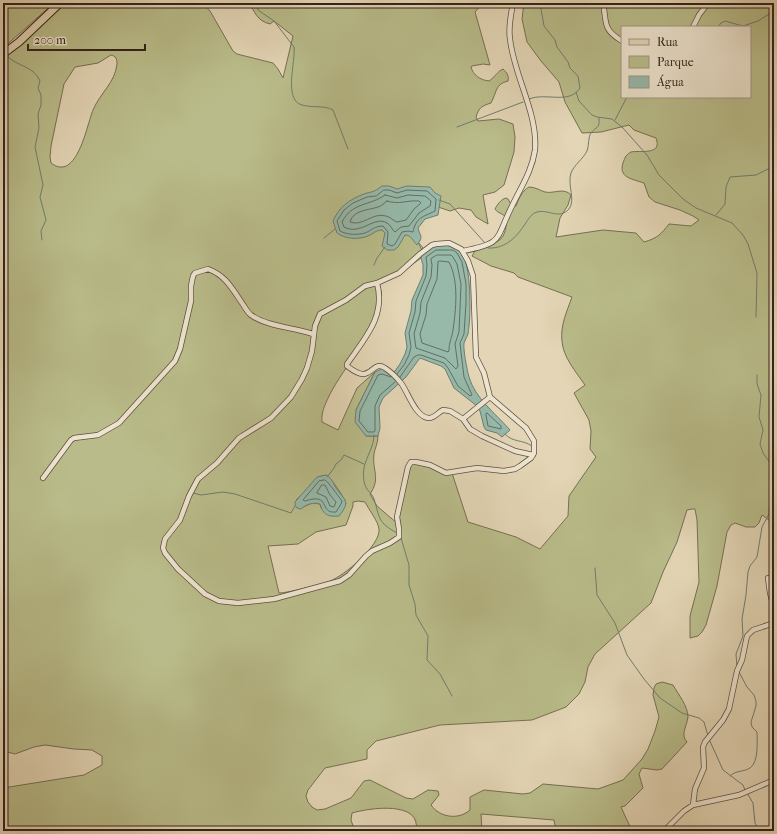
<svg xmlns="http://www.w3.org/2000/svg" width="777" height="834" font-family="'IM FELL French Canon',serif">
	<rect width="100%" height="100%" fill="#e3d5b5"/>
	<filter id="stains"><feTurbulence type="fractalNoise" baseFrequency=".005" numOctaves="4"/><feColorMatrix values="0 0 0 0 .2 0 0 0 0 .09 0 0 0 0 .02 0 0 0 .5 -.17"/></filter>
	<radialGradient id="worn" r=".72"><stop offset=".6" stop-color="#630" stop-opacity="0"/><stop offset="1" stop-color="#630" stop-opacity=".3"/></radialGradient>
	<path fill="#b9bc8a" stroke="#766f52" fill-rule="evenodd" d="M3,3H54L3,48Z
		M63,3H203L210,11L233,51L237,54L273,63L278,69L283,78L293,36L274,21L270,24C257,21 255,12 249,3H483L475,12L490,65L483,64L472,66L471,67C473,75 480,80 489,81C494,78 498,71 503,69C507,73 509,75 508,81C495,84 497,92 491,103C482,106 479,107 476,117L478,121L499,119L513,124L515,137L514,152L504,185L495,192L483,195L488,224L476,217L471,210L459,208L450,211L435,206L411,228L423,252L421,258L403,271L379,283C380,287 382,293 381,298C376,335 345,364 329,396C325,405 321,412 322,422L338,430L357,388L375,372L356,410L366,436H378C378,443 375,448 374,454C372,471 381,478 370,494L377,506L398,524C399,503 404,479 414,460L452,473L468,522L516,537L540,549L568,516L569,496L596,457L590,449L591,431L589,420L574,393L585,385C576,372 563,357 562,341C560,326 567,311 572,297L518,277L514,273L491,266L472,256L478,246L479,247L491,240L495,242C505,240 506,228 507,219C504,213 498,214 495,209C497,205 501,199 506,198L508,199L512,206H516C519,198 522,191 529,187C535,187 539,190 545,192C554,194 564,187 571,195L568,205L560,218L556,237L603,230L636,233L644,242C658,238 661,234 669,224L691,226L699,220L693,216L680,210L655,202L649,197L644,183C629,178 615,177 626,156C628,154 629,153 631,152C639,150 663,156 656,138L634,130L629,125L601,132L582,133L565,102L559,82L541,61L527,42L522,19L524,3H774V524L762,515L759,523L755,527H746L735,523L731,525L727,532L717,586L706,625L702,632L698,636L690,638V616L699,582L697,520L695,509H692L687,510L677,542L663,572L651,603L595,654L588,667L585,682L579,694L566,707L532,720L440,725L376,741L367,750V759L325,768L308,790L306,796L308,802L312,807L317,810L325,809L351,798L364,781L370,780L406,798L413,799L428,790L438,791L439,795L431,805C440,818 459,820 470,810V797L484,790L523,794L530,793L543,784L598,789L623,780L642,759L648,749L655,731L659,717L653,695L654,688L656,684L662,682L673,685C678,694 688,706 688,717C687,726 680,735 687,742L662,769L657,770L642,768L639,774L643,788L625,806L621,807L632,831H556L554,820L481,814L482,831H416C422,800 369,808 352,813L351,820L355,831H3V788L84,775L102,765V756L92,750L74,749L45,745L34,747L15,754L3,751V55ZM622,27H750V97H622ZM111,55C116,56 117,59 117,64C115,83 100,93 93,110C87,124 77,183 51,163L50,157L51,146L64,84L75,67L98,63ZM326,475C331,478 345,498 346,504L321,508L320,504L312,503L303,507L296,500L321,476ZM358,501L365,502C369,510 378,521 379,529C381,545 344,576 330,581C321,584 288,593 279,593L268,546L298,544L316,532L346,525L353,506V502Z"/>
	<path fill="#96b9aa" stroke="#6e7d70" d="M382,186H389L397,189L407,186L430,187L435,193L441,196L438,215L425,219L418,228C420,237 424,236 417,245C413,241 411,235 405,235L398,247L394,250H387L382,246L385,233L382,230C376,230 373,234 368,236C358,240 345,239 337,233L333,221C339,207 350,199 364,194C373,191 373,193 382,186Z
		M442,245C448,246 455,245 460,250C472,263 471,317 468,334C467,337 465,340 464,343C463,349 467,370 469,377C475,398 495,413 510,430L502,437L497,433L486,430L484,427L480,411L477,406L454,388L445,369L441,366L420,358L406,377L383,398L379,407L380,428L378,436H366L355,422L356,410L375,372L382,369L391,374L395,371L400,364L405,354L407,347L405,333L411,311L412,300L423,275V265L421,258L422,254L434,246Z
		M326,475C332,478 333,483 336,488C345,501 351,501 339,516C328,517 323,515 320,504C314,502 306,504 301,509L297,508L295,505V502L317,477Z"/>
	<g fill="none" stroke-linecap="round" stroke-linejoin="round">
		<path stroke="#646e62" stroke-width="1" d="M384,190H389L397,193L407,190L427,191L436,199L435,211C423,217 416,217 413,232L408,231L402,232L395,244L392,246L387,244L388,232L383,226C375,226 372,230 365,233C358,235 347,235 340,231L337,221L344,210L353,203L367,197L376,196Z
			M385,195L397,198L408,195L425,196L431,201L430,206L419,213L409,226L401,227L395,232C392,230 391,225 387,223C374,215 361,236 344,227L342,222C352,202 370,206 385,195Z
			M387,201C400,205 406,200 419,201L421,203L414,209L406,220L397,222C393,221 391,217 386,216C372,212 363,227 350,222C353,210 369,210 378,207C382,206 384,203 387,201Z
			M437,255H451L453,257L457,264L461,284L459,332L455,344L458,366L456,369L445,358L416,348L414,334L420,313L421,302L431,277L432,265L431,259Z
			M440,261L449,262C459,281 456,309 453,330C452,338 449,341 449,351L448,352L422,343L420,334L426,315L427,304L437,279L438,262Z
			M397,374L404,365L409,355L411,347L409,333L415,312L416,301L426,276L427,265L426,257L436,250H453L457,253L462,262L466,284V303L464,334L460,343L461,352L464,377L472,395L470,396L458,386L448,368L444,363L421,355H418L414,357L400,377
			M391,377L382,374L378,375L360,411L359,421L368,432H374L375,431V406L380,395L395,382
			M487,413L501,426V429L488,426L486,415Z
			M325,480C328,481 338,496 342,501L341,504L336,512C318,514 332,492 305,501L303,500L319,481Z
			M322,485H325L330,495L336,502L334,507L330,506L326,497L317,493Z"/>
		<path stroke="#6e7d70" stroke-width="1" d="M256,3L258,10L274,21L294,47C296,61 283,100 302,105C312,108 324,105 333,110L348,149
			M718,27L721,23L725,21L743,26L758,21L774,11
			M7,56C18,67 34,66 40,81L38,88L41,95V105L38,114L39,128L35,147L43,185L40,197L46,220L41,231L42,240
			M576,92L579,101L592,115L597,117L612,119L622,127L647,155L659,175L683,199L696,208L732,223L743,235L748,244L757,273L756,317
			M529,99C546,92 569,105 580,88L578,76L570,68L568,62L557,47L555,40L544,26L540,3
			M615,120L627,97
			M457,127L523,102
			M439,200L450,204L485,243
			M716,215L725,204L726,187L730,177L756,175L774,166
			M324,238L335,229
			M419,243L423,248
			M488,248C503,249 514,240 523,227C527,222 530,214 537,212C549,209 559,220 569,209C576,200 567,185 571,173C574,165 583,159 587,151C589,146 588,137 591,133C596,126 600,130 599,118
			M374,265L377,258L385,247
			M505,434C513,443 522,439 532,446
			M374,435C374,447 366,457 364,468C363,474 363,483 367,489C369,492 373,495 374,499C380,518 377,522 397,533
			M327,477L334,468L336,464L341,460L344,455L364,464
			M193,493L201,495L223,492L235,494L291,513L295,506
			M401,538L409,565V585L415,604L416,615L428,636L427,660L440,674L452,696
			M595,568L597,595L615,623L627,655L644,679L660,698L682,713L699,718L704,722L708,736
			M737,667L736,654L743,636L742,619L746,595L748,572L750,566L757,557L762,527L769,514L770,494L773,476L771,464L763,453L760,444L763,430L759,417L761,395L757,384V375
			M709,739L723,770L743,785L745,790
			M730,776C736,770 744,772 750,768C759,762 757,741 757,732L752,727L751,722L756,706V701L754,695L747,687L739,672
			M747,793L753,803L755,823L759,831"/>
		<g stroke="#5e4f41" stroke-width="6">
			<path id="street" d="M603,3C607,23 602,29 622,41
				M750,3H762
				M693,27L699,15L708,3
				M449,243L461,249L468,261L473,276L476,357L484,373L490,397L526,428L534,441V453L531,458L520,466L515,469L504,471L477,468L446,473L430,465L416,462H411L408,467L397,517L399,529V537L390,543L372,551L366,556L349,575L340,581L274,599L238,603L219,601L205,594L178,569L165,553L163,548L165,539L180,520L189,496L198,479L217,463L239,438L271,418L291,397L302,379L307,368L312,351L315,326L320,314L346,300L365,286L377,283L399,273L420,254L432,245L436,244Z
				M463,251C504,243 495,240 512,206C521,187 532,171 535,150C538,113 514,76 510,39C508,27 511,15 513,3
				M377,283C386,316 365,338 347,364V366C351,369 357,374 363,374C372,374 376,361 385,368C391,372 397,378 401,383C408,392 416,419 430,418C435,417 439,412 443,410L450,411L463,419
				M490,397L463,419L470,429L482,436L515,451L533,455
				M43,478L71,440L74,438L98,435L119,423L175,361L180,349L191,301V286L193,276L195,273L208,269C225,275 232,288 242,303C245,307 247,312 251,315C266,326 295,328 313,334
				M768,578L770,593L774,608
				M693,805L695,789L704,768L703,747L705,742L723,720L729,709L737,671L742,660L747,636L753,630L774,623
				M664,831L684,811L693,805L739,795L774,780"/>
		</g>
		<g stroke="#32221a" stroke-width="9">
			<path id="primary" d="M3,54L19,42L60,3"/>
		</g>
		<use href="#street" stroke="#ede4cf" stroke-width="4.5"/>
		<use href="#primary" stroke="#e3d5b5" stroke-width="7"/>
	</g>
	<rect width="777" height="834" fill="none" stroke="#e3d5b5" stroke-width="16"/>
	<rect x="4" y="4" width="769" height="826" fill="none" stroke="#32221a" stroke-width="2"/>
	<rect x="8" y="8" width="761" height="818" fill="none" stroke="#32221a"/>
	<rect x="621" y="26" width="130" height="72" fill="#ede4cf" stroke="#a29687"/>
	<rect x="629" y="39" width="20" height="6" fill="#e3d5b5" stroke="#a29687"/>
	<text x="657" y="46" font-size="12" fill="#32221a">Rua</text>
	<rect x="629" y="56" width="20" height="12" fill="#b9bc8a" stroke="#a29687"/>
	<text x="657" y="66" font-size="12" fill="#32221a">Parque</text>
	<rect x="629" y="76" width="20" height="12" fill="#96b9aa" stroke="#a29687"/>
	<text x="657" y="86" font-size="12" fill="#32221a">Água</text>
	<path d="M28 44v6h117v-6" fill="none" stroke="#32221a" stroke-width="2"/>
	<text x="34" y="44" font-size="12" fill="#32221a" stroke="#ede4cf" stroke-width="3" paint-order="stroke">200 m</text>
	<rect width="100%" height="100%" filter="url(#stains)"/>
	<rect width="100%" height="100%" fill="url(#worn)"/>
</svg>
